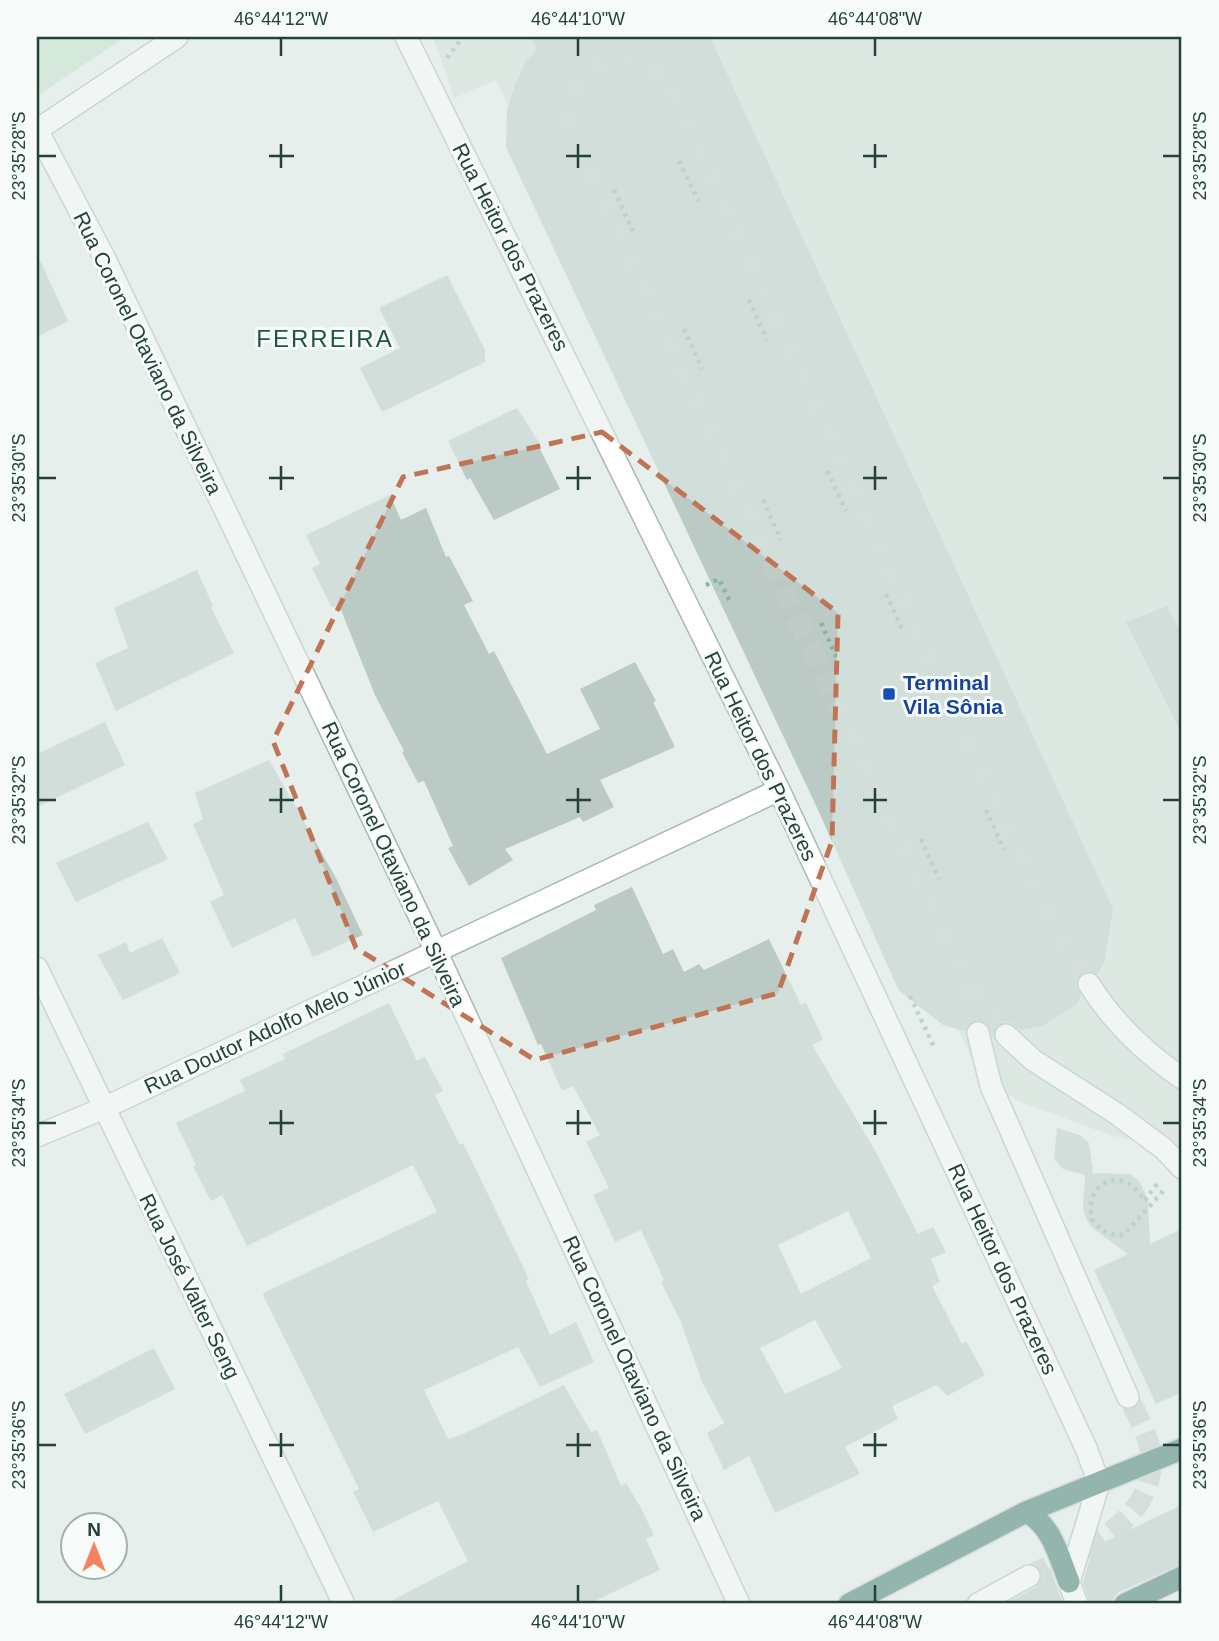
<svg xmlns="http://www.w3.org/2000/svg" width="1219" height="1641" font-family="Arial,sans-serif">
	<rect width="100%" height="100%" fill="#e6efeb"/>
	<path fill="#d4dfda" d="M433,37H1182V1150L1113,1136L1018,1101L980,1075L496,80L454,98Z"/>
	<path fill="#bfe0c8" d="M37,37H125L37,96Z"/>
	<path fill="#bbcac4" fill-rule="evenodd" d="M531,37H710L1113,909L1104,963L1097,974L1089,971L1081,974L1076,984L1081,996L1077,1004L1043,1026L1020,1030L1010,1022H1003L996,1027L993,1037L988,1024L981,1020L969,1023L965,1031L943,1025L899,991L818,810L506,147L507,110L515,85L525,62L537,50Z
		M37,254L68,321L37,337Z
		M447,275L485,350V362L382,412L360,368L400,348L379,308Z
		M517,408L540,444L538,445L560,489L494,520L470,478L467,480L448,441Z
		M390,495L401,520L426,508L446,557L449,556L473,601L464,605L489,654L494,651L547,754L600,729L580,689L635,662L656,701L653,702L675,747L600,780L614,807L583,822L580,817L505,849L513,860L469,886L448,848L453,846L424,781L418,783L402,752L404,751L375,695L339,605L332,608L312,568L320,564L306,535Z
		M197,570L213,606L211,607L234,653L116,711L95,663L128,648L114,608Z
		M1167,606L1182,634V735L1126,622Z
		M105,722L125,765L37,807V754Z
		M269,760L336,878L363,935L313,957L295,918L232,948L210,902L224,895L193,824L203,819L195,793Z
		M148,822L168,859L76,902L56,863Z
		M632,887L663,954L673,949L684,972L699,964L704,970L769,939L801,1005L806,1003L823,1039L812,1045L876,1152L918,1234L933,1227L946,1252L931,1259L940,1282L932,1286L962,1344L966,1341L985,1375L947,1396L937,1385L892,1406L898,1419L845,1447L860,1474L775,1513L749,1456L724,1470L707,1433L724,1423L702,1382L681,1322L661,1282L664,1280L641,1230L615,1242L593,1195L609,1188L586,1142L600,1135L573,1086L562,1091L541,1044L538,1045L501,958L596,910L594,905ZM848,1211L871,1258L801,1294L778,1245ZM815,1320L842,1368L785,1394L760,1348Z
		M162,938L180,973L123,1000L98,955L126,942L130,953Z
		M389,1003L417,1061L425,1057L443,1091L435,1095L460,1145L463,1143L529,1279L526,1281L550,1335L576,1322L594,1362L540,1387L518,1347L424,1390L448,1439L463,1434L564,1385L591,1432L597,1430L621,1486L626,1483L641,1508L654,1535L646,1539L660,1570L588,1604H385L468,1561L438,1501L373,1532L353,1492L359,1489L263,1295L265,1292L437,1212L413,1165L247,1246L222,1195L211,1201L193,1166L196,1165L176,1123L245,1091L240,1080L285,1059L283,1054Z
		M1057,1128L1080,1135L1089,1143L1093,1173L1130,1174L1139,1181L1148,1199L1150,1244L1182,1229V1392L1156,1404L1094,1270L1128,1254L1091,1227L1086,1218L1083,1208L1085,1175L1063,1169L1054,1159Z
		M154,1348L175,1389L85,1434L64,1394Z
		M1182,1505V1564L1119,1592L1114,1597L1112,1604H1090L1083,1582L1093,1547Z
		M1050,1568L1063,1604H1005L1036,1587L1040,1582L1041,1572Z"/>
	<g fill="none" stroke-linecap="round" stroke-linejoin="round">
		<path stroke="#bfccc8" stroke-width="21" stroke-dasharray="21 10" stroke-linecap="butt" d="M969,984L1006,1035
			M978,1033L962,974L571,130C563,67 623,35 669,82L997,806L1054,926L1089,984
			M1029,1576C1078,1550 1156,1524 1151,1456C1149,1435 1137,1415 1128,1397"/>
		<g stroke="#a8b8b2" stroke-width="24">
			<path id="minor" d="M406,37L779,790L1086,1448L1099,1483L1069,1582L1077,1604
				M37,130L104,257L436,951L739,1604
				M37,130L177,37
				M37,968L344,1604
				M1089,984C1113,1022 1145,1053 1182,1078
				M978,1033L991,1086L1128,1397
				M1006,1035L1033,1060L1117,1114L1164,1149L1182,1168
				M37,1136L104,1108L779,790
				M978,1604L1029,1576"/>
		</g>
		<g stroke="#c2cac8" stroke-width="24">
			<path id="highway" d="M1026,1512C1052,1525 1059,1557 1069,1582
				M849,1604L1026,1512L1182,1449
				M1125,1604L1182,1577"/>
		</g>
		<path stroke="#86b3a5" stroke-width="4.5" stroke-dasharray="3.5 5" stroke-linecap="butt" d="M447,58L463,37
			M679,161L698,201
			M614,190L633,231
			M749,300L767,340
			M684,329L702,369
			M827,471L846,511
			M763,500L781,540
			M706,585L719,579L729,600
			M886,594L904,633
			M821,623L839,663
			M986,810L1004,850
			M921,839L939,879
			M910,996L935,1049
			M1157,1184L1144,1201C1126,1164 1083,1180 1092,1219C1101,1231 1109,1236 1124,1235L1164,1190"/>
		<use href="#minor" stroke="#fff" stroke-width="21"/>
		<use href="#highway" stroke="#2f6f62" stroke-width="21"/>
	</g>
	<path d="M0 0H1219V1641H0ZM602,432L838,613L832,841L778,993L535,1060L356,948L273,741L403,477Z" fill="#e6efeb" fill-opacity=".55" fill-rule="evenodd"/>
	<path fill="none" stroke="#c07456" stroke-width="5" stroke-dasharray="14 9" stroke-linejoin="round" d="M602,432L838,613L832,841L778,993L535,1060L356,948L273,741L403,477Z"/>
	<path fill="none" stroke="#24423a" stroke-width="2.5" d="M281,38V56M578,38V56M875,38V56M281,144V168M578,144V168M875,144V168M38,156H56M269,156H294M566,156H591M863,156H887M1163,156H1180M281,466V490M578,466V490M875,466V490M38,478H56M269,478H294M566,478H591M863,478H887M1163,478H1180M281,788V813M578,788V813M875,788V813M38,800H56M269,800H294M566,800H591M863,800H887M1163,800H1180M281,1110V1135M578,1110V1135M875,1110V1135M38,1123H56M269,1123H294M566,1123H591M863,1123H887M1163,1123H1180M281,1433V1457M578,1433V1457M875,1433V1457M38,1445H56M269,1445H294M566,1445H591M863,1445H887M1163,1445H1180M281,1585V1602M578,1585V1602M875,1585V1602"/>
	<rect fill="#1a4fb4" stroke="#f7fbf9" stroke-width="2.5" x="882" y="687" width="14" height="14" rx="3.5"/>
	<g text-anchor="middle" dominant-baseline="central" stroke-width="6" stroke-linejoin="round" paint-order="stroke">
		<g font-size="21" fill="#24423a" stroke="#f7fbf9">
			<text transform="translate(511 247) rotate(63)">Rua Heitor dos Prazeres</text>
			<text transform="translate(148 353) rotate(64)">Rua Coronel Otaviano da Silveira</text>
			<text transform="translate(761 756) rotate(64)">Rua Heitor dos Prazeres</text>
			<text transform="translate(394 864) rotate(65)">Rua Coronel Otaviano da Silveira</text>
			<text transform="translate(275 1027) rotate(-25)">Rua Doutor Adolfo Melo Júnior</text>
			<text transform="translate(1003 1269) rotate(65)">Rua Heitor dos Prazeres</text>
			<text transform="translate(190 1286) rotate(64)">Rua José Valter Seng</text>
			<text transform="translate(635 1378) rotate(65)">Rua Coronel Otaviano da Silveira</text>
		</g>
		<g font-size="21" font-weight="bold" fill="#164399" stroke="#f7fbf9" text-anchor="start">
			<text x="903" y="682">Terminal<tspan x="903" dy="24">Vila Sônia</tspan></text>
		</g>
		<g font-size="24" letter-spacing="2" fill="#1f5548" stroke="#f7fbf9">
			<text x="325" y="338">FERREIRA</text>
		</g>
	</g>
	<rect width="1219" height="1641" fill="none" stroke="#f7fbf9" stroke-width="77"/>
	<g transform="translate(94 1546)"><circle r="33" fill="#f7fbf9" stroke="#a3b1ad" stroke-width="2"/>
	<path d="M0-5L12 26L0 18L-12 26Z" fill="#f4845f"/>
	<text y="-10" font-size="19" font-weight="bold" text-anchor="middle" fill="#24423a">N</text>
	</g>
	<rect x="38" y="38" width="1142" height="1564" fill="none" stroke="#24423a" stroke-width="2.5"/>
	<g font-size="18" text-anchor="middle" fill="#24423a">
		<text x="281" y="25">46°44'12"W</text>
		<text x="578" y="25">46°44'10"W</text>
		<text x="875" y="25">46°44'08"W</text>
		<text transform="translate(19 156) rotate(-90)" y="6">23°35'28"S</text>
		<text transform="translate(1200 156) rotate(-90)" y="6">23°35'28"S</text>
		<text transform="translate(19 478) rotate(-90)" y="6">23°35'30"S</text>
		<text transform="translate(1200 478) rotate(-90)" y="6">23°35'30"S</text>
		<text transform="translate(19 800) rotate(-90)" y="6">23°35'32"S</text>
		<text transform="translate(1200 800) rotate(-90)" y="6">23°35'32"S</text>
		<text transform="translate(19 1123) rotate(-90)" y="6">23°35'34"S</text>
		<text transform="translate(1200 1123) rotate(-90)" y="6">23°35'34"S</text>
		<text transform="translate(19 1445) rotate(-90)" y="6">23°35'36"S</text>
		<text transform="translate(1200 1445) rotate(-90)" y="6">23°35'36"S</text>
		<text x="281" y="1628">46°44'12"W</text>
		<text x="578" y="1628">46°44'10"W</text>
		<text x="875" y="1628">46°44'08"W</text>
	</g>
</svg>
